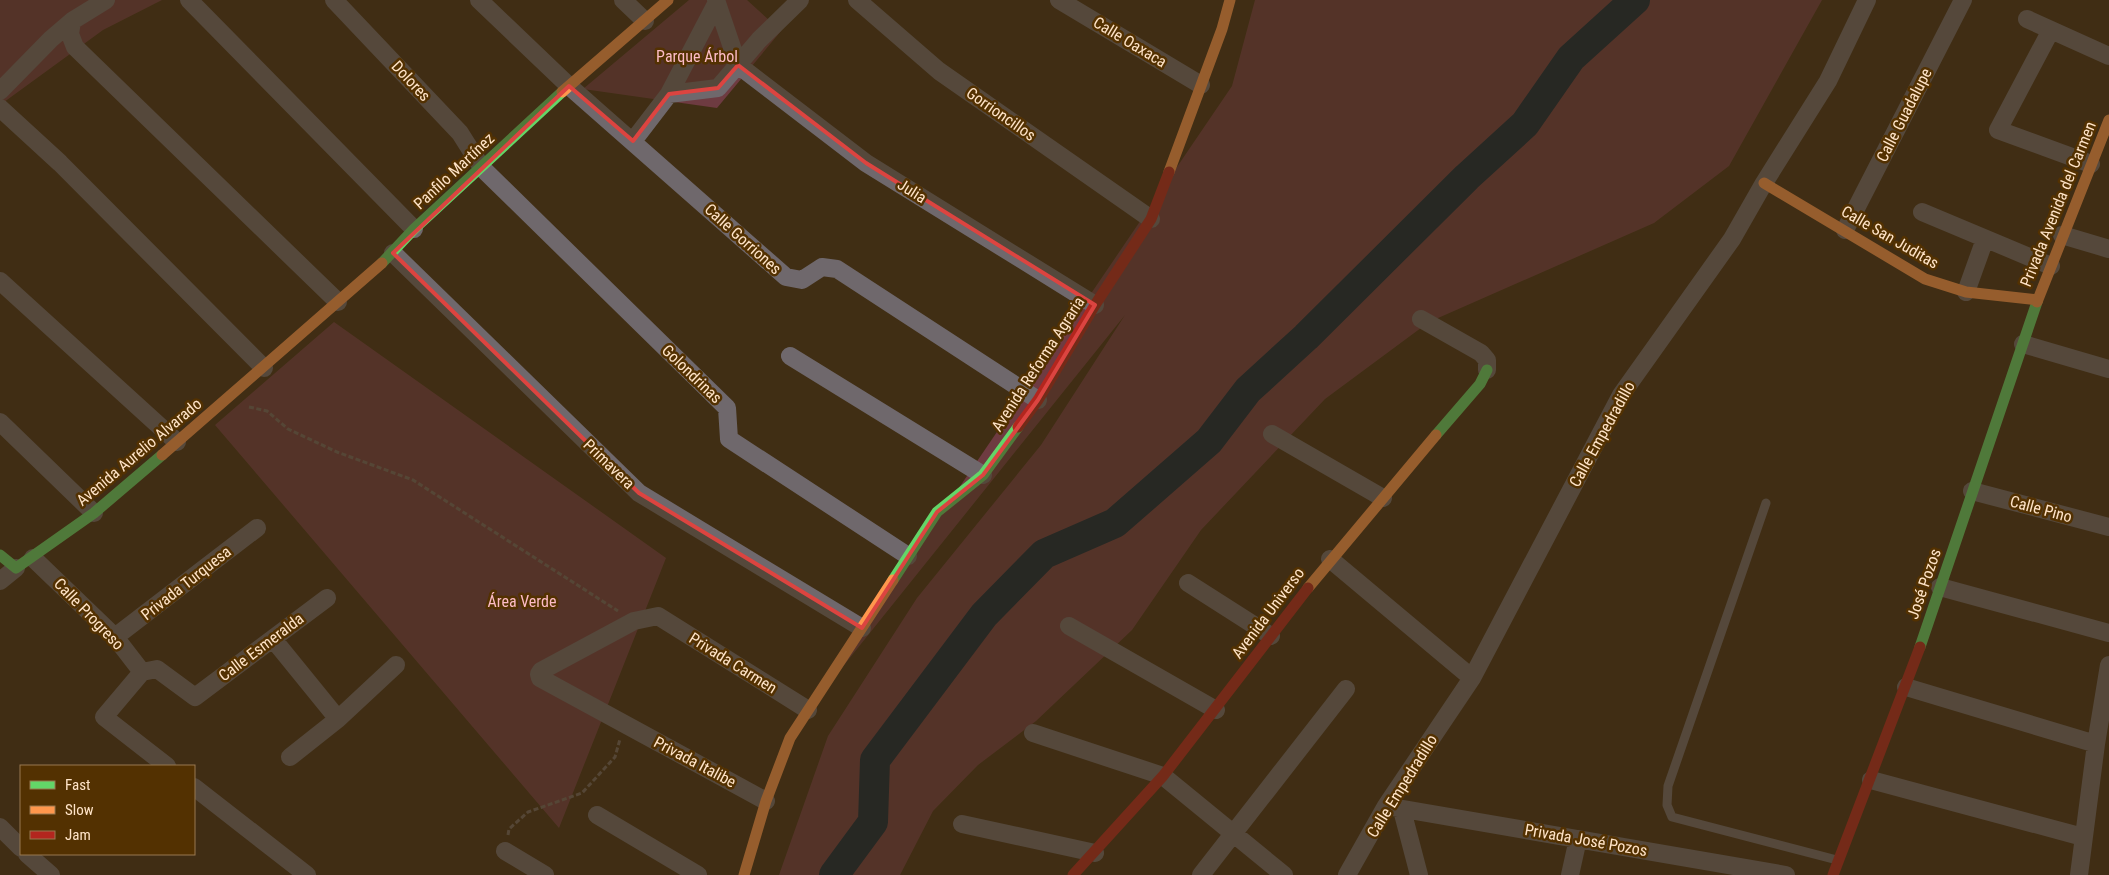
<svg xmlns="http://www.w3.org/2000/svg" width="2109" height="875" font-family="'Roboto Condensed',sans-serif">
	<rect width="100%" height="100%" fill="#402e14"/>
	<path fill="#6e3b41" d="M0,0H162L103,30L0,105Z
		M689,0H747L781,31L717,108L583,89Z
		M1255,0H1822L1729,166L1654,223L1429,322L1325,399L1201,530L1132,630L1036,721L978,765L933,811L900,875H779L828,736L917,598L1041,445L1125,315L808,710L1232,86Z
		M334,322L666,558L559,828L215,425Z"/>
	<g fill="none" stroke-linecap="round" stroke-linejoin="round">
		<path stroke="#092337" stroke-width="30" d="M834,875L873,822L875,760L984,615L1044,554L1115,523L1209,441L1248,390L1306,337L1467,177L1525,124L1571,58L1635,0"/>
		<path stroke="#70655f" stroke-width="3" stroke-dasharray="5 2.5" stroke-linecap="butt" d="M249,407L267,411L288,429L337,452L413,480L618,611
			M508,835L509,829L528,812L582,793L615,757L620,739"/>
		<path stroke="#6f686c" stroke-width="9" d="M1766,503L1668,786L1667,805L1672,817L1837,860"/>
		<path stroke="#6f686c" stroke-width="18" d="M189,0L414,229
			M334,0L460,133L482,168L727,408L729,439L908,556
			M479,0L569,86L786,277L802,280L822,267L837,269L1038,400
			M623,0L645,21
			M716,0L738,65L866,163L1095,305
			M857,0L939,71L1151,219
			M1059,0L1201,85
			M2027,19L2109,56
			M72,21L70,34L75,47L338,302
			M2051,30L1998,130L2091,164
			M0,91L51,39L72,21L106,0
			M669,94L718,88L759,40L800,0
			M0,108L60,163L264,368
			M633,141L669,94L716,4
			M1922,212L2051,266
			M1845,230L1963,0
			M2062,235L2109,249
			M393,253L639,493L862,628
			M0,281L177,442
			M1966,292L1985,239
			M1421,319L1481,353L1487,360V370
			M2023,344L2109,369
			M790,356L983,475
			M0,422L94,513
			M1272,434L1383,498
			M1972,491L2109,527
			M33,558L115,637L142,672
			M1330,559L1472,678
			M0,581L16,568
			M1188,583L1271,636
			M1940,587L2109,633
			M1069,626L1216,710
			M115,637L257,528
			M273,639L338,719
			M1906,687L2096,744
			M1033,733L1163,776L1284,875
			M290,757L338,719L396,665
			M167,766L104,717L142,672L157,669L195,697L327,598
			M1871,780L2083,837
			M194,787L307,875
			M766,801L540,678L539,674L541,671L634,621L658,616L808,710
			M1386,806L1786,875
			M1402,810L1419,875
			M597,815L698,875
			M962,824L1095,853
			M0,827L21,848
			M505,851L545,875
			M27,854L51,875
			M1201,875L1346,689
			M1347,875L1386,806L1472,678L1621,395L1732,239L1764,183L1828,81L1867,0
			M1570,875L1578,839
			M2079,875L2096,744L2109,665"/>
		<path stroke="#63d668" stroke-width="11" d="M382,263L414,229L562,92
			M1436,435L1480,384L1487,370
			M0,555L16,568L94,513L162,455
			M893,580L937,512L983,475L1018,427
			M1920,647L2037,302"/>
		<path stroke="#ff974d" stroke-width="11" d="M562,92L668,0
			M1169,172L1222,29L1230,0
			M1764,183L1925,279L1966,292L2038,300
			M2037,302L2109,120
			M162,455L382,263
			M1308,588L1436,435
			M744,875L766,801L790,738L893,580"/>
		<path stroke="#b3261e" stroke-width="11" d="M1018,427L1038,400L1095,305L1151,219L1169,172
			M1073,875L1163,776L1308,588
			M1833,875L1920,647"/>
	</g>
	<path d="M0 0H2109V875H0ZM738,65L866,163L1095,305L1038,400L983,475L937,512L862,628L639,493L393,253L569,86L633,141L669,94L718,88Z" fill="#402e14" fill-opacity=".55" fill-rule="evenodd"/>
	<path fill="none" stroke="#dc4440" stroke-width="4" stroke-linejoin="round" d="M738,65L866,163L1095,305L1038,400L983,475L937,512L862,628L639,493L393,253L569,86L633,141L669,94L718,88Z"/>
	<g text-anchor="middle" dominant-baseline="central" stroke-width="5" stroke-linejoin="round" paint-order="stroke">
		<g font-size="16" fill="#ffe4c8" stroke="#533101">
			<text transform="translate(1130 42) rotate(31)">Calle Oaxaca</text>
			<text transform="translate(411 81) rotate(47)">Dolores</text>
			<text transform="translate(1001 114) rotate(35)">Gorrioncillos</text>
			<text transform="translate(1904 115) rotate(-63)">Calle Guadalupe</text>
			<text transform="translate(454 171) rotate(-43)">Panfilo Martínez</text>
			<text transform="translate(912 191) rotate(32)">Julia</text>
			<text transform="translate(2058 204) rotate(-68)">Privada Avenida del Carmen</text>
			<text transform="translate(1890 237) rotate(30)">Calle San Juditas</text>
			<text transform="translate(743 239) rotate(42)">Calle Gorriones</text>
			<text transform="translate(1038 364) rotate(-57)">Avenida Reforma Agraria</text>
			<text transform="translate(692 374) rotate(44)">Golondrinas</text>
			<text transform="translate(1602 434) rotate(-61)">Calle Empedradillo</text>
			<text transform="translate(139 452) rotate(-40)">Avenida Aurelio Alvarado</text>
			<text transform="translate(609 464) rotate(44)">Primavera</text>
			<text transform="translate(2041 509) rotate(15)">Calle Pino</text>
			<text transform="translate(186 583) rotate(-38)">Privada Turquesa</text>
			<text transform="translate(1924 584) rotate(-71)">José Pozos</text>
			<text transform="translate(1268 613) rotate(-53)">Avenida Universo</text>
			<text transform="translate(89 614) rotate(46)">Calle Progreso</text>
			<text transform="translate(261 647) rotate(-37)">Calle Esmeralda</text>
			<text transform="translate(733 663) rotate(32)">Privada Carmen</text>
			<text transform="translate(695 762) rotate(28)">Privada Italibe</text>
			<text transform="translate(1402 786) rotate(-58)">Calle Empedradillo</text>
			<text transform="translate(1586 840) rotate(10)">Privada José Pozos</text>
		</g>
		<g font-size="16" fill="#fdbcc7" stroke="#533101">
			<text x="697" y="56">Parque Árbol</text>
			<text x="522" y="601">Área Verde</text>
		</g>
	</g>
	<rect x="20" y="765" width="175" height="90" fill="#533101" stroke="#987951"/>
	<rect x="30" y="781" width="25" height="8" fill="#63d668" stroke="#987951"/>
	<text x="65" y="790" font-size="15" fill="#ffe4c8">Fast</text>
	<rect x="30" y="806" width="25" height="8" fill="#ff974d" stroke="#987951"/>
	<text x="65" y="815" font-size="15" fill="#ffe4c8">Slow</text>
	<rect x="30" y="831" width="25" height="8" fill="#b3261e" stroke="#987951"/>
	<text x="65" y="840" font-size="15" fill="#ffe4c8">Jam</text>
</svg>
